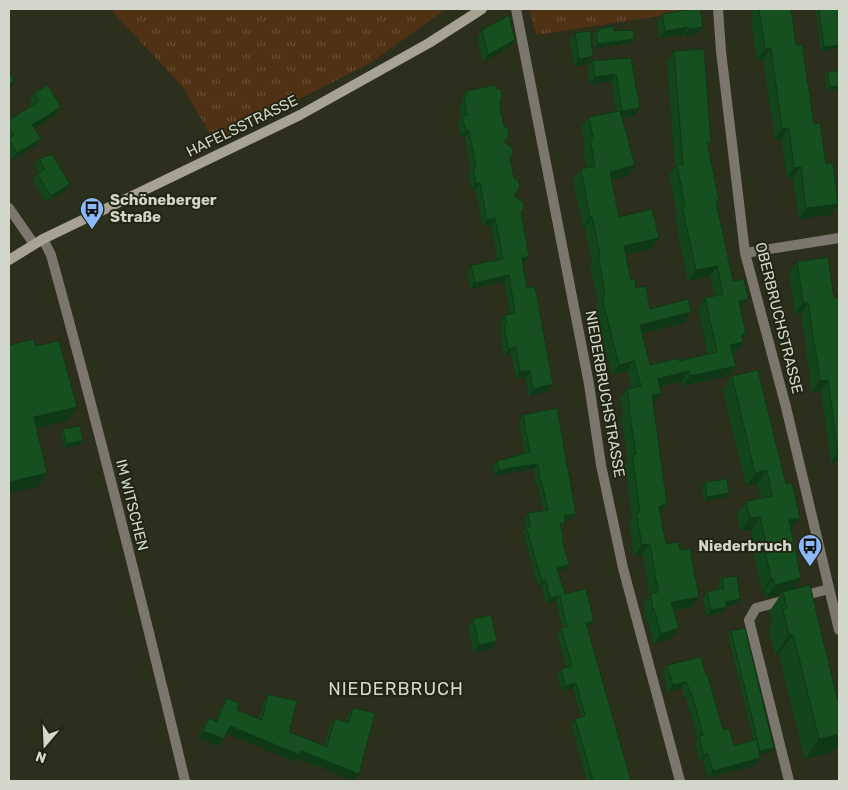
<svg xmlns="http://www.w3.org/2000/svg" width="848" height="790" font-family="Rubik,sans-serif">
	<defs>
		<pattern id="grass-tufts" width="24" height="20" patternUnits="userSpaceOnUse" patternTransform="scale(1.25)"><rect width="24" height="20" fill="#4f3214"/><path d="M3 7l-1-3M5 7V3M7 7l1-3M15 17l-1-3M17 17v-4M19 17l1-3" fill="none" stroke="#674f35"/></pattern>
	</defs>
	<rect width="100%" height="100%" fill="#2b2f1b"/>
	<path fill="url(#grass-tufts)" d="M110,9H446L372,62L215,142L182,86Z
		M529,9H705L536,35Z"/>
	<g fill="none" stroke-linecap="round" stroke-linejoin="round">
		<path stroke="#7b776d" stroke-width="10" d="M789,781L749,620L756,608L829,589"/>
		<path stroke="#7b776d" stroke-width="10" d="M516,9L589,384L601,465L623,568L680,781
			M718,9L721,51L745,253L786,407L839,630
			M9,208L34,244
			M43,239L51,255C99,429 143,605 185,781
			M745,253L839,238"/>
		<path stroke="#a7a292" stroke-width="10" d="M9,260L43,239L300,115L429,43L482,9"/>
	</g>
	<path fill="#13451c" d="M752,9H791L796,45L814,124L831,215L799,219L793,178L787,179L781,139L775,140L763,59L757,60L751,19L753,17Z
		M816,9H839V48L821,51Z
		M662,14L703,27L697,35L684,36L683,35L660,38L657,22Z
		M599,29L614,31L634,39L632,43L595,48L593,35Z
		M482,30L510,47L483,62L477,37Z
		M575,33L593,56L588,64L574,66L570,40Z
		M674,51L711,142L708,147L719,200L717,204L733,281L748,299L741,309L743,342L736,352L732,353L736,366L728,376L683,386L682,381L660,387L661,393L653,403L660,513L666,544L692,607L673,610L679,628L672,638L654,644L647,619L646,620L643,604L650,595L642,554L634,556L629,523L632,518L625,465L628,460L621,418L623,416L620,399L627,389L632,388L627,371L612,375L597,315L596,304L598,301L590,264L592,262L585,227H583L573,180L581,169L587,168L583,148L585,145L581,127L589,117L616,111L611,81L590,85L587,69L592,61L631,58L634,116L622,118L635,165L628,176L611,180L619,217L659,238L651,249L626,254L631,280L650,309L691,312L684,323L642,333L650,365L679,361L708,354L698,309L705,298L714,296L710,276L688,281L675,217L677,214L669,175L675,167L667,62Z
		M828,72L839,89L827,91L825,76Z
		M466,91L500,101L501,108V109L504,142L510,158L514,196L521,212L525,263H523L549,391L529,396L525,377L516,378L511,353L504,356V355L500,333L502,329L500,322L505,315L510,314L504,282L470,289L467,272L471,265L497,260L491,225L483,226L475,189L472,190L468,174L471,170L465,137H461L458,122L461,117L459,106L463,101L462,97Z
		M34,93L56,115L34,128L35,146L11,160L9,156V120L32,106L29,100Z
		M39,159L66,190L46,202L33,180L37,174L39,173L34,165Z
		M797,262L834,298L839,299V462L831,463L821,391L812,392L801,313L795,314L789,273Z
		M732,376L786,484L791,530L801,578L794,589L839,706V742L831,753L805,759L779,654L775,655L769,629L772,624L769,612L781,594L766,598L764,591L762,592L754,556L756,554L751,530L740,531L737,515L746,501L761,498L757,484L746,486L723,390Z
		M523,415L572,519L564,520L562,528L564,538L562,541L566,570L558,572L565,594L594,621L590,626L587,627L631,781H587L571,724L575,719L581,717L573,688L562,691L557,675L561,669L567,668L557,634L561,628H563L556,601L546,604L542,585L538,586L523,532L526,528L525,519L528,513L544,511L538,485H536L534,469L495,476L493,466L497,461L525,454L519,420Z
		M63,429L83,441L80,445L64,448L61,432Z
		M705,482L729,493L726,497L704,501L702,486Z
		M722,578L737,604L727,606L723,612L707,616L703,598L707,592L719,589L718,584Z
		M473,619L492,649L473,653L468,626Z
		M731,631L771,752L759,754L755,765L708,778L703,760L700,761L695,743L697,739L688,704L681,688L668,692L663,672L667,665L706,676L723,730L734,746L754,741L728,635Z
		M268,694L289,732L324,746L330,726L335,719L346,722L348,714L353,708L359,774L354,781L297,758L295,762L227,733L224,739L219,746L198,738L204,725L209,718L216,721L222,705L227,698L237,710L259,719L264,701Z"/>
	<path fill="#0f3816" d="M688,27L683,35L660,38L665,31Z
		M703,27L697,35L684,36L689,29Z
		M634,39L632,43L595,48L598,44Z
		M515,40L510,47L483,62L488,55Z
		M839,45V48L821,51L824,47Z
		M771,48L763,59L757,60L765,49Z
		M593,56L588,64L574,66L579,59Z
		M616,74L611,81L590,85L595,77Z
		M14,81L9,89V84Z
		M839,86V89L827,91L830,87Z
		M61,107L56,115L27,133L32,125Z
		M640,108L634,116L617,118L622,111Z
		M789,128L781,139L775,140L782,129Z
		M466,131H469L465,137H461Z
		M41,139L35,146L11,160L17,153Z
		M635,165L628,176L603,182L610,172Z
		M801,167L793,178L787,179L794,168Z
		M476,183H480L475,189L472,190Z
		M70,184L66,190L46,202L51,196Z
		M838,204L831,215L799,219L806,208Z
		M590,217H592L585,227H583Z
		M495,218L491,225L483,226L487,220Z
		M659,238L651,249L617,256L624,246Z
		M529,256L525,263L517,264L522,258Z
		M717,266L710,276L688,281L696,270Z
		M509,275L504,282L470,289L475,283Z
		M748,299L741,309L731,311L739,301Z
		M808,302L801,313L795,314L803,303Z
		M691,312L684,323L633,335L640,325Z
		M746,333L740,343L743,342L736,352L723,355L730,345L742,335Z
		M516,347L511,353L504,356L509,349Z
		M634,361L627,371L612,375L619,365Z
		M736,366L728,376L683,386L690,376Z
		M520,371H530L525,377L516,378Z
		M689,371L682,381L651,389L658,379Z
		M828,380L821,391L812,392L820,381Z
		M553,384L549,391L529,396L533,389Z
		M661,393L654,403L645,405L652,395Z
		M77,407L67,421L25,431L34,417Z
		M83,441L80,445L64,448L66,444Z
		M838,452H839V462L831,463Z
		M538,464L534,469L495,476L499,470Z
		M767,470L757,484L746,486L755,473Z
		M47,473L38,487L9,493V482Z
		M729,493L726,497L704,501L707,497Z
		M667,504L660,514L659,506Z
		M576,514L572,519L560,521L564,516Z
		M760,517L751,530L740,531L750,518Z
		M800,518L790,531L789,520Z
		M650,544L642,554L634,556L642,545Z
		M569,565L566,570L553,574L557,568Z
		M773,578L764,591L762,592L771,579Z
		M801,578L792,592H783L781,594L766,598L775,585Z
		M546,580L542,585L538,586L542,581Z
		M560,596L556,601L546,604L550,598Z
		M699,597L692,607L663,612L671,602Z
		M740,599L737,604L721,607L725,602Z
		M727,607L723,612L707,616L711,610Z
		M653,609H654L647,619L646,620Z
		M594,621L590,626L583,628L586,623Z
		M679,628L672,638L654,644L661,634Z
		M793,634L779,654L775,655L789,635Z
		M497,641L492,649L473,653L479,645Z
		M686,682L681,688L668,692L673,685Z
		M576,683L573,688L562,691L565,686Z
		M230,726L301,751L359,774L354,781L297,758L295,762L225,733Z
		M203,731L224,739L219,746L198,738Z
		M839,734V742L831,753L805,759L819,739Z
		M774,748L771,752L757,755L760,751Z
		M708,754L703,760L700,761L704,755Z
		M760,758L755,765L708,778L713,771Z"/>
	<path fill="#165020" stroke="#0f3816" d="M693,9H700L703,27L689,29L688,27L665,31L662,14Z
		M759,9H791L796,45L802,44L814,124L820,123L826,164L833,163L838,204L806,208L801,167L794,168L789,128L782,129L771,48L765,49Z
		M819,9H839V45L824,47Z
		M509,15L515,40L488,55L482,30Z
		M614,26V31L634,30V39L598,44L596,32L599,31V29Z
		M590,31L593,56L579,59L575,33Z
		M704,49L711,142H707L719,200L716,201L733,281L744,279L748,299L739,301L746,333L742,335L743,342L730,345L736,366L690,376L689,371L658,379L661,393L652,395L667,504L659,506L666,544L678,542L680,550L690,549L699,597L671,602L679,628L661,634L654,609H653L650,594L658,592L650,544L642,545L636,513L640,512L632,454H636L629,408L630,407L627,389L641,386L634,361L619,365L604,305L603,294H605L598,254H600L592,217H590L581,169L595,166L590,138L593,137L589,117L620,111L635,165L610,172L619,217L652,209L659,238L624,246L631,280L635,279L636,288L646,286L650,309L688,299L691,312L640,325L650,365L679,358V361L717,352L705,298L723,294L717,266L696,270L682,207L685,206L677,165L683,164L674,51Z
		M631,58L640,108L622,111L616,74L595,77L592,61Z
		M9,70L14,81L9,84Z
		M839,71V86L830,87L828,72Z
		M48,85L61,107L32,125L41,139L17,153L9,140V138L14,135L9,128V120L39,101L34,93Z
		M496,85V89H501L502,97L500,101L501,108H500L504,126L508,128L509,135L504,142L512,147L513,154L510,158L514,178L518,180L520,187L514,196L523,202L524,208L521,212L529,256L522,258L527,288L535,286L553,384L533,389L530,371H520L516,347L509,349L508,348L504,326L507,325L505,315L515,313L509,275L475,283L471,265L503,259L495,218L487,220L480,183H476L473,167H476L469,131H466L462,116L467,115L464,100L467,95L466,91Z
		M52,154L70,184L51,196L37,174L45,169L39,159Z
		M828,257L834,298H839V452H838L828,380L820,381L808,302L803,303L797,262Z
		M34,339L35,346L59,341L77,407L34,417L47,473L9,482V345Z
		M758,370L786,484L792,483L800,518L789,520L801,578L775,585L773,578L771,579L764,543H766L760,517L750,518L746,501L772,496L767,470L755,473L732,376Z
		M557,408L576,514L564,516L565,523L560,524L564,538L562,539L569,565L557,568L565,594L586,589L594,621L586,623L631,781H593L575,719L585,716L576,683L565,686L561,669L572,666L561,628L567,627L560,596L550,598L546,580L542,581L526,527H530L528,513L548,510L541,480H540L538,464L499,470L497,461L530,452L523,415Z
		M80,426L83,441L66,444L63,429Z
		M727,479L729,493L707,497L705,482Z
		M737,576L740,599L725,602L727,607L711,610L707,592L724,588L722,578Z
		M810,585L839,706V734L819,739L793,634L789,635L783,609L787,608L783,592Z
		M491,615L497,641L479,645L473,619Z
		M745,628L774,748L760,751L731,631Z
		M701,657L706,676L708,675L712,690L723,730L729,728L734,746L757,739L760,758L713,771L708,754L704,755L699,736L703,735L693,698L686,682L673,685L667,665Z
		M268,694L297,701L289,732L327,747L335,719L349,723L353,708L375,713L359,774L301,751L300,755L230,726L224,739L203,731L209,718L217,722L227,698L239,703L237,710L262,720Z"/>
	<defs>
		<g id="bus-pin" transform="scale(1.25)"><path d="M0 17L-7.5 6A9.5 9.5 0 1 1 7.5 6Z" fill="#8abafc" stroke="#212511"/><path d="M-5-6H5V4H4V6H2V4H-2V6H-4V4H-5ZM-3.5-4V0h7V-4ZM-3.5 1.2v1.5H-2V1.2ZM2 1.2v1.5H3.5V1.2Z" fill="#111"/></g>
	</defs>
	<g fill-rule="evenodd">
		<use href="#bus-pin" x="92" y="209"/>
		<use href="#bus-pin" x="810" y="546"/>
	</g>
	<g text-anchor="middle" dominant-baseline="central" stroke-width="4" stroke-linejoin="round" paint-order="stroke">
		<g font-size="15" fill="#d3d6ca" stroke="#212511">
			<text transform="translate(242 126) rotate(-26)">HAFELSSTRASSE</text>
			<text transform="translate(779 318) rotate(76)">OBERBRUCHSTRASSE</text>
			<text transform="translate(605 394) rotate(80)">NIEDERBRUCHSTRASSE</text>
			<text transform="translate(132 505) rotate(76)">IM WITSCHEN</text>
		</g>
		<g font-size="15" font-weight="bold" fill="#d3d6ca" stroke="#212511" text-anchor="start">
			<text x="110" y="200">Schöneberger<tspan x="110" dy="17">Straße</tspan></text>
			<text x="792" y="546" text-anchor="end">Niederbruch</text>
		</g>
		<g font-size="18" letter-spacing="1" fill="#d3d6ca" stroke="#212511">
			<text x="396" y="689">NIEDERBRUCH</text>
		</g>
	</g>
	<rect width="848" height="790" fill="none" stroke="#d3d6ca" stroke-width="20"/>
	<g transform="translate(45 745) rotate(199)" stroke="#212511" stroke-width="4" paint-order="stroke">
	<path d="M0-4L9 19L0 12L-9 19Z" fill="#d3d6ca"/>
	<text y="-8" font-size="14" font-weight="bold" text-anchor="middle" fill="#d3d6ca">N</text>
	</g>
</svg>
